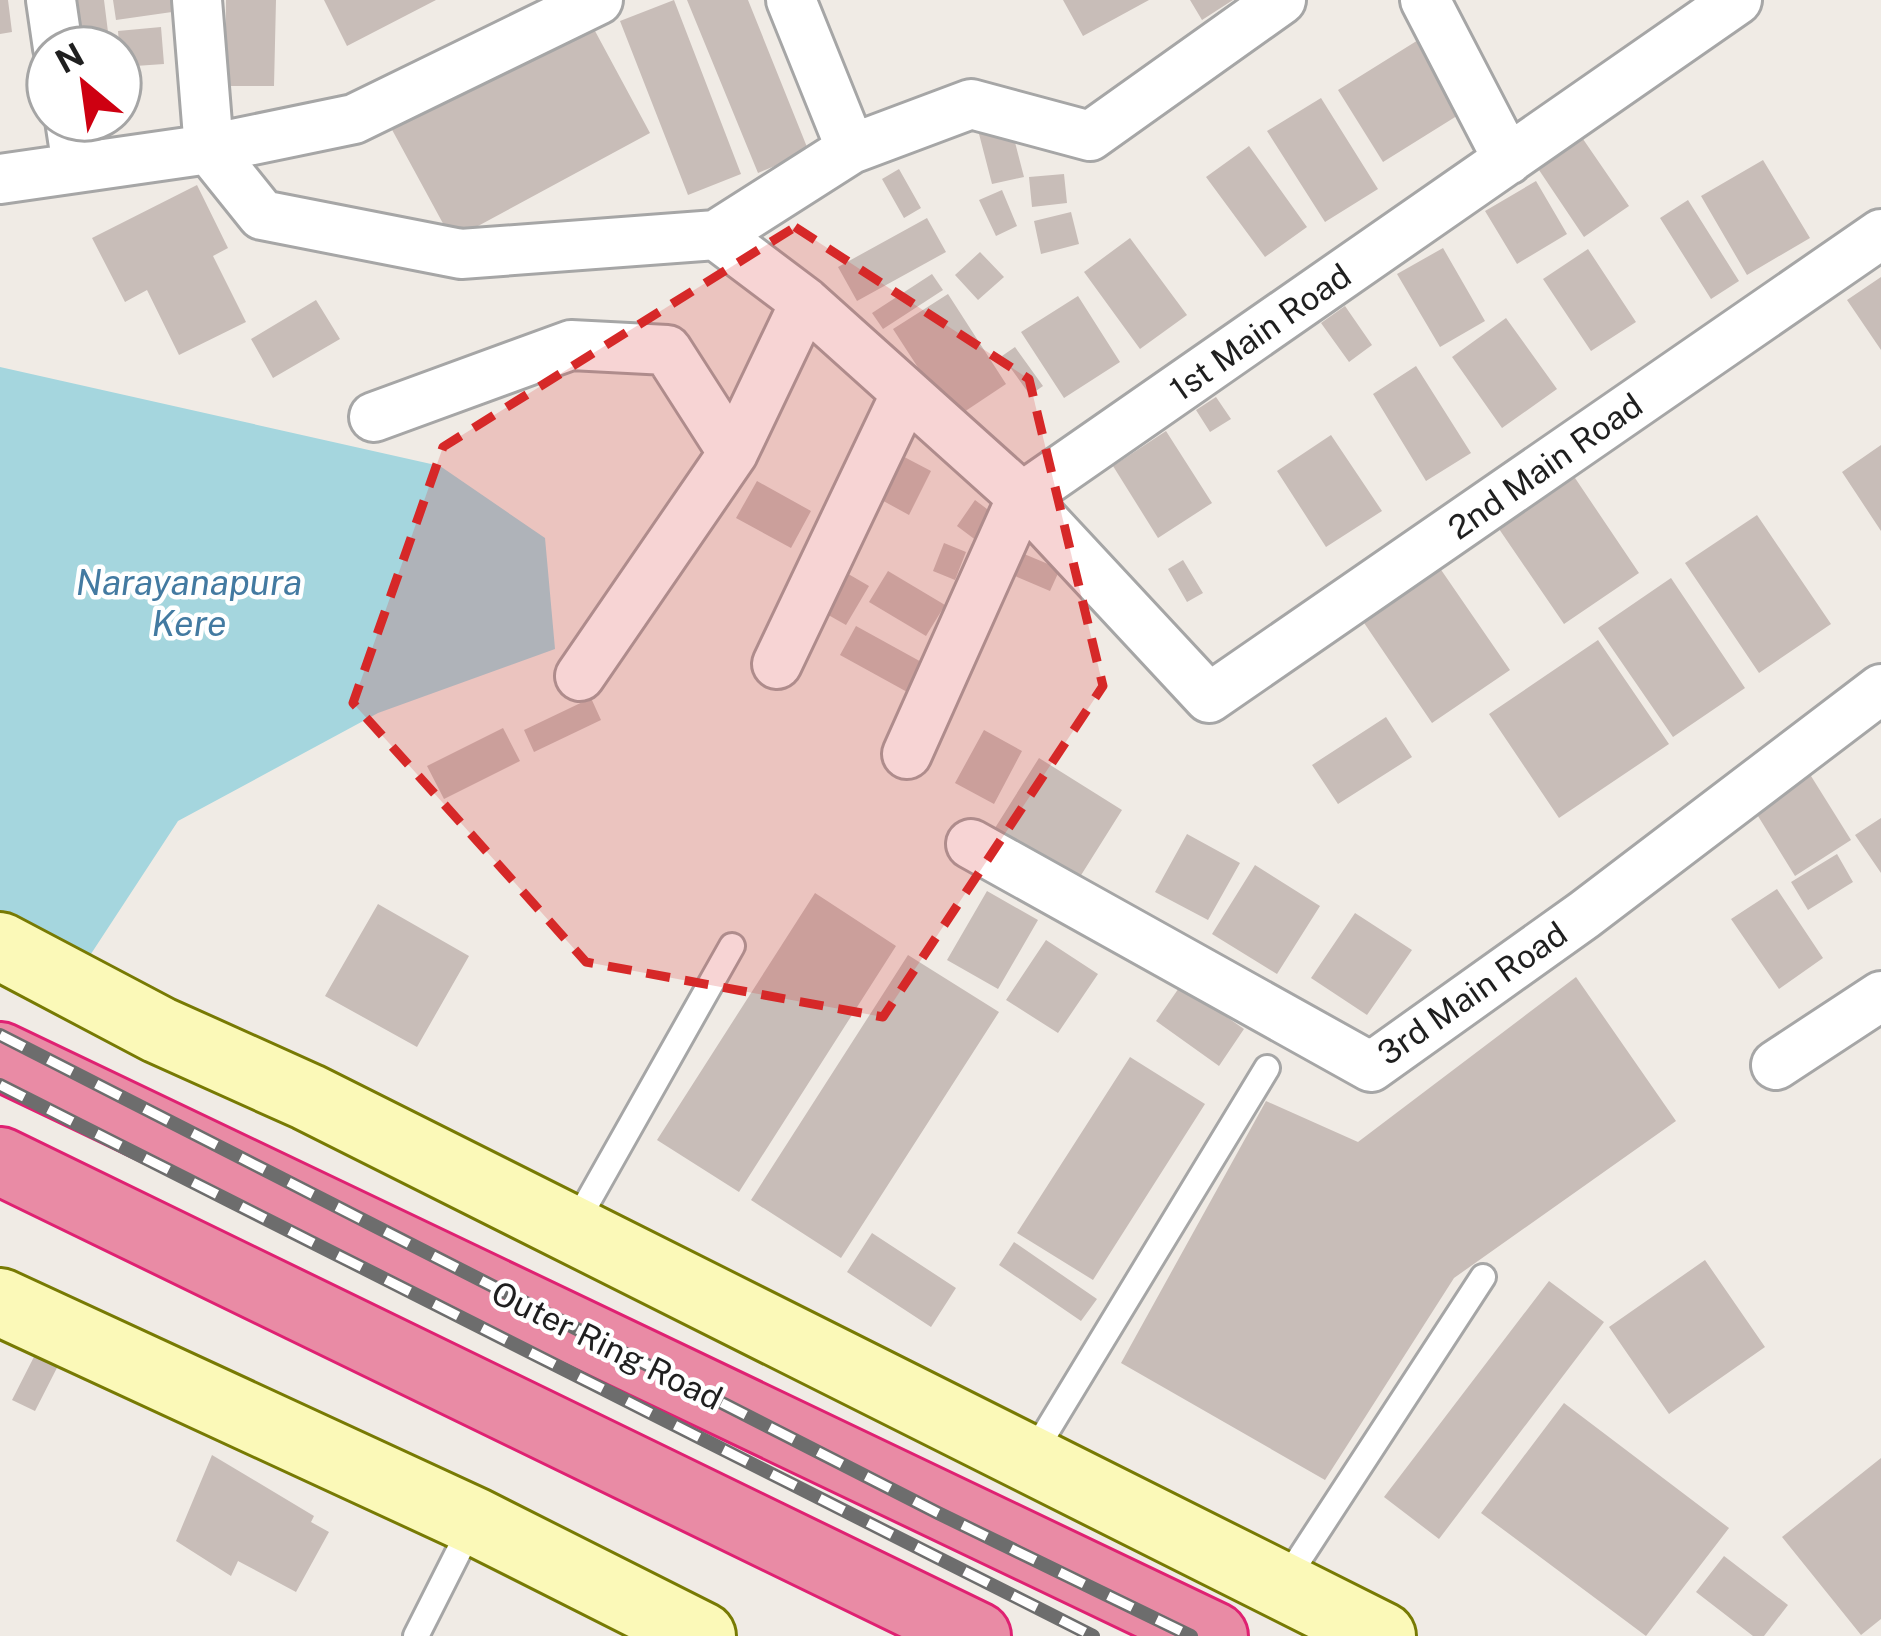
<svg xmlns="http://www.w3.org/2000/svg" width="1881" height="1636" font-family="'Public Sans',sans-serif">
	<rect width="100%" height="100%" fill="#f0ebe5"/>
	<path fill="#a5d6de" d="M0,367L440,466L545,538L555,649L378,713L178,821L87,960L0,914Z"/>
	<path fill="#c8bdb8" d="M0,0H8L12,32L0,34Z
		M68,0H104L110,48H75Z
		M113,0H171L172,12L116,20Z
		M226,0H276L274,86H225Z
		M324,0H436L347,46Z
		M674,0L741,174L688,195L620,21Z
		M687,0H748L809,152L758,173Z
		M1063,0H1149L1083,36Z
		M1190,0H1233L1202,20Z
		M588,18L650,133L452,240L390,126Z
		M161,27L164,64L121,67L118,31Z
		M1423,37L1468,109L1383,162L1338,90Z
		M1321,98L1378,189L1325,222L1267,131Z
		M1010,123L1024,177L992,184L978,130Z
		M1583,139L1629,206L1584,237L1539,170Z
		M1249,146L1307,227L1265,257L1206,177Z
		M1763,160L1810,238L1747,275L1701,196Z
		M899,169L921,208L904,218L882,179Z
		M1064,174L1067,203L1032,207L1029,177Z
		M1536,181L1567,234L1517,264L1485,211Z
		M197,185L228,248L213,256L246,322L179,355L147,290L125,302L92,238Z
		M1002,190L1017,226L996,236L979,200Z
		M1688,200L1739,281L1711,299L1660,218Z
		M1071,212L1079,244L1041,254L1034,221Z
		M927,218L946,252L857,301L838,267Z
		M1130,238L1187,315L1140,349L1084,272Z
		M1443,248L1485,321L1440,347L1397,274Z
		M1588,249L1636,322L1591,351L1543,279Z
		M980,252L1004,277L978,300L955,275Z
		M932,274L943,290L883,329L872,313Z
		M1881,277V350L1847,300Z
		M948,294L1006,384L952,420L893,329Z
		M1078,296L1120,362L1064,398L1021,332Z
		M316,300L340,339L273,378L251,339Z
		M1345,306L1372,345L1349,362L1321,323Z
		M1506,318L1557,389L1502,428L1452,357Z
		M1015,347L1043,386L1030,395L1002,356Z
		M1416,366L1471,453L1426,481L1373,394Z
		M1216,397L1231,419L1210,432L1196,410Z
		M1166,431L1212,503L1158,538L1113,466Z
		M1331,435L1382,511L1326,547L1277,471Z
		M1881,445V531L1842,472Z
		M889,449L931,471L909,515L867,492Z
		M1573,475L1639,573L1564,624L1497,526Z
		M757,481L811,511L791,548L736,518Z
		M975,500L995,515L977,541L957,526Z
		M1757,515L1831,624L1759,673L1685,563Z
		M944,543L966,552L955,580L933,571Z
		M1017,551L1060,569L1050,591L1008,573Z
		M1183,560L1203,593L1187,602L1168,569Z
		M1435,561L1510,670L1432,723L1358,614Z
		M838,568L869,586L846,625L816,608Z
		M888,571L945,605L926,636L869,602Z
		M1671,578L1745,688L1673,737L1598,628Z
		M856,626L925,664L909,693L840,655Z
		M1598,640L1669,744L1559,818L1489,714Z
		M591,698L601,720L534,752L524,730Z
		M1386,717L1412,757L1338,804L1312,765Z
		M503,728L520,761L444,799L427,766Z
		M984,730L1022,751L994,804L955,783Z
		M1039,758L1122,810L1078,880L995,828Z
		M1806,768L1851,840L1795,876L1750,803Z
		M1881,818V873L1855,835Z
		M1187,834L1240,863L1208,920L1155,892Z
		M1837,854L1853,882L1808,910L1791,882Z
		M1255,865L1320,906L1277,974L1212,934Z
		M1777,889L1823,958L1779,989L1731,919Z
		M987,891L1038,920L998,989L947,960Z
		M815,893L896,946L739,1192L657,1140Z
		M378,904L469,956L417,1047L325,996Z
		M1355,913L1412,950L1367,1015L1311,978Z
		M1046,940L1098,974L1058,1033L1006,1000Z
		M908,955L999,1012L841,1258L751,1200Z
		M1576,977L1676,1121L1454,1278L1325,1480L1121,1363L1266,1101L1358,1142Z
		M1181,985L1244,1029L1219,1066L1156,1021Z
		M1130,1057L1205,1104L1093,1280L1017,1233Z
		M872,1233L956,1288L931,1327L847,1272Z
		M1014,1242L1097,1299L1081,1321L999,1265Z
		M1705,1260L1765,1347L1669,1414L1609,1327Z
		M1549,1281L1604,1322L1439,1539L1384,1497Z
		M40,1345L63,1356L35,1411L12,1400Z
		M1564,1403L1729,1528L1646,1636L1481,1513Z
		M212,1455L314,1516L311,1522L329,1532L296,1592L238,1561L231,1576L176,1541Z
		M1881,1458V1619L1861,1635L1782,1537Z
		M1724,1556L1788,1605L1764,1636H1753L1696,1592Z"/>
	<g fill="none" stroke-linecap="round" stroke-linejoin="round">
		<g stroke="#a6a6a6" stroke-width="30">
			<path id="lane" d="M574,1226L732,946
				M1031,1457L1267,1068
				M1283,1584L1483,1277
				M416,1636L473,1523"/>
		</g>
		<g stroke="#a6a6a6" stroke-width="54">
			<path id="street" d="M51,0L58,48
				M197,0L209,149L262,215L461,254L716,235L805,302L1022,497L1737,0
				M791,0L851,149
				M1425,0L1508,160
				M70,120L77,166
				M0,179L209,149L354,119L598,0
				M716,235L851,149L971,104L1090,136L1281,0
				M374,417L571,345L667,350L733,453
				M777,664L906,393
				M580,676L733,453L805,302
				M907,754L1022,497L1209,698L1881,234
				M971,844L1371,1067L1584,915L1881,689
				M1776,1065L1881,996"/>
		</g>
		<g stroke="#777a03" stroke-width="72">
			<path id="secondary" d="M0,946L159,1030L308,1097L1382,1636
				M0,1302L474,1521L702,1636"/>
		</g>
		<g stroke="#df2172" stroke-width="72">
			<path id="highway" d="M0,1056L1214,1636
				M0,1161L977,1636"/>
		</g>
		<use href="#lane" stroke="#fff" stroke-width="24"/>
		<use href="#street" stroke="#fff" stroke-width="48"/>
		<use href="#secondary" stroke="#fbf9b8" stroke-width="66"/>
		<use href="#highway" stroke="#e98ba5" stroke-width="66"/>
		<g stroke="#6d6d6d" stroke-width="14">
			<path id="rail" d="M0,1035L938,1513L1191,1636
				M0,1085L1093,1636"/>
		</g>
		<use href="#rail" stroke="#fff" stroke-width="9" stroke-dasharray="27" stroke-linecap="butt"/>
	</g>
	<path fill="#d62828" fill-opacity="0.2" stroke="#d62828" stroke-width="9" stroke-dasharray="24 15" stroke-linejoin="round" d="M795,227L1029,379L1103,686L883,1017L586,962L353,703L443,447Z"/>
	<g text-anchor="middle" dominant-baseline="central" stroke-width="9" stroke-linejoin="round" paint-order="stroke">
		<g font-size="33" fill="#1f1f1f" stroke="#fff">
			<text transform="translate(1260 332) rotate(-35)">1st Main Road</text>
			<text transform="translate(1545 466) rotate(-35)">2nd Main Road</text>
			<text transform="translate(1472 993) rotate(-35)">3rd Main Road</text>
			<text transform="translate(607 1345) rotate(26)">Outer Ring Road</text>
		</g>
		<g font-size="36" font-style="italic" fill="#437aa1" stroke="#fff">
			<text x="189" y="582">Narayanapura<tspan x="189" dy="41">Kere</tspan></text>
		</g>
	</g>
	<g transform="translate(84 84) rotate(331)"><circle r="57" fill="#ffffff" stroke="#a5a5a5" stroke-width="3"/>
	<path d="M0-9L21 45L0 30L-21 45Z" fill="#ce0011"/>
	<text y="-18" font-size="33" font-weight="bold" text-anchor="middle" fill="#1f1f1f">N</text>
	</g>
</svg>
